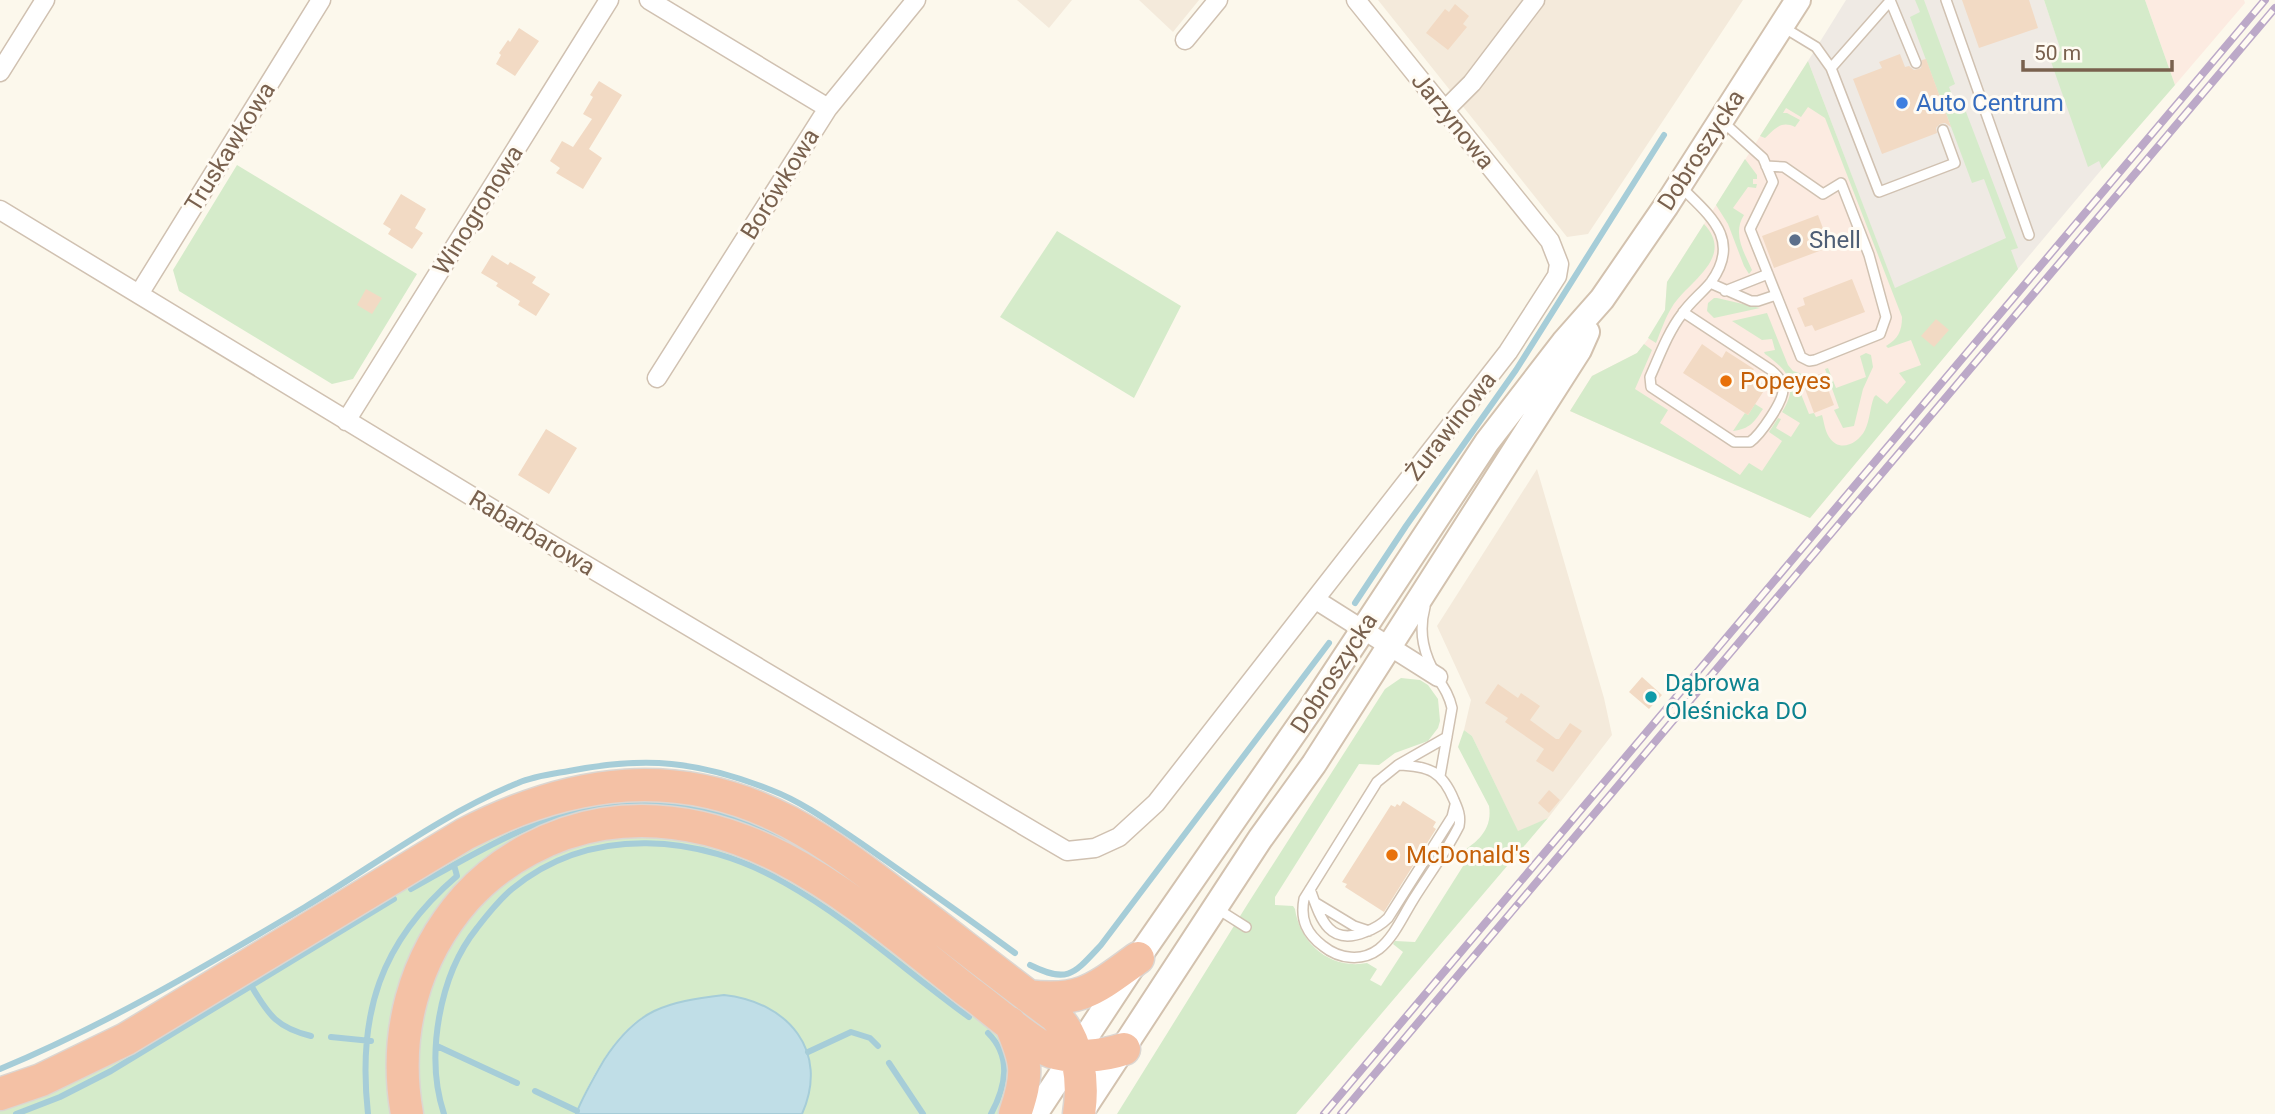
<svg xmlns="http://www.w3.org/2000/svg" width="2275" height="1114" font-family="Roboto,sans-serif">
	<rect width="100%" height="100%" fill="#fcf8ec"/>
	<path fill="#f4eadb" d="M1017,0H1072L1049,28Z
		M1139,0H1199L1173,32Z
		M1378,0H1743L1588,234L1567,237Z
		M1537,469L1604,698L1612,735L1548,818L1518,832L1472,736L1464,730L1471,700L1437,626Z"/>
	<path fill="#fcebe1" d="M2145,0H2244L2245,3L2175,85Z
		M1808,61L1928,376L1810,518L1570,411L1592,376L1637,353L1656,329L1665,310L1667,282Z"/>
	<path fill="#efeae4" d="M1846,0H2044L2102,169L1928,376L1808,61Z"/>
	<path fill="#d5ebca" d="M1915,0H1924L1955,84L1949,87L1956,105L1963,104L2018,248L2011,250L2018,269L1810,518L1570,411L1592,376L1637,353L1644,344L1652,350L1635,389L1668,410L1660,423L1740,475L1749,463L1762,471L1782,441L1769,432L1778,418L1781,419L1776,428L1791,437L1800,423L1782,412C1799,385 1789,371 1765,354L1764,352L1775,350L1772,339L1762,340L1732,321L1767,313L1788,365L1793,371L1805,375L1795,379L1809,414L1814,413L1816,417L1822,415C1824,422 1825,431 1829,437C1839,453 1858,444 1865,430C1870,420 1870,407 1874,397L1876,395L1887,404L1906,382L1899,373L1921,365L1911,340L1888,348L1886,346C1898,339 1902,331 1902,317L1825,118L1808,107L1801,117L1786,108L1783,113H1787L1800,120L1795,127C1781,120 1775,129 1765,138L1760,136L1808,61L1895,288L2006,238L1984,179L1972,183L1910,17L1920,12Z
		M2044,0H2145L2175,85L2102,169L2099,161L2088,167L2049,56L2061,51Z
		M1745,159L1757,175V179H1753V184H1757L1756,188L1748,187L1733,208L1744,215C1732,234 1744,252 1752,270L1749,274L1744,266L1728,224L1716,205Z
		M237,165L417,274L353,379L332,384L179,291L173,270Z
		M1704,224C1736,258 1687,282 1672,307C1665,318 1661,331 1656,343L1648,338L1665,310L1667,282Z
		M1057,231L1181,306L1134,398L1000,317Z
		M1714,298H1717L1760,308L1714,318L1707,311L1708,303Z
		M1866,353L1871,355L1873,367L1863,389L1854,426L1843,428L1834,410L1839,408L1825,369L1828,368L1836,388L1866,377L1860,356Z
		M1755,404L1763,409C1754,422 1750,429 1733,431L1745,413L1748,415Z
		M1401,678L1420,680L1428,685L1438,699L1440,721L1438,728L1428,741L1395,753L1379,765L1359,764L1275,897V905L1293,906L1295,909C1300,944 1331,970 1367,963L1377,969L1370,980L1381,986L1403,952L1393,944L1395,941L1415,942L1465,863V855L1457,854C1476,844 1493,830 1489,806L1458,747L1464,730L1472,736L1518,831L1548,818L1296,1114H1117L1247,905L1385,689Z
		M686,798L791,835L1053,1026L1061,1044L870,904L638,810L448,906L396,1114H0V1107L467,846L567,804Z
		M664,832L781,868L976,1009L1012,1051L1005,1114H802C812,1090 810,1078 808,1052L682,1002C668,1006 653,1010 641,1018C613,1036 588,1083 576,1114H421L417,1086L421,1016L440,964L458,932L484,901L514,872L588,839Z"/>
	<path fill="#c0dee7" stroke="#a6cdd8" stroke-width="2" d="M724,995C788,1002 830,1051 802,1114H576C583,1096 594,1077 604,1060C637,1009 665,1002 724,995Z"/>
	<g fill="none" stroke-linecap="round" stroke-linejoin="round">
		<path stroke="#a6cdd8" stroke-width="6" d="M1355,603L1406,526L1516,370L1664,135
			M411,889C447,869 482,848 520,831C637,778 734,801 837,873
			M1030,965C1068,984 1074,974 1101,945L1329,643
			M252,987C269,1016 278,1028 311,1036
			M988,1033C1012,1057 1006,1086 991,1114
			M331,1037L371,1041
			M437,1046L517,1083
			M808,1052L851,1032L870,1038L878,1046
			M889,1063L923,1114
			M0,1069C106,1025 206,966 305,907C375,865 442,814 518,783C534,776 552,774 569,771C646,756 698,761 771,790C805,803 835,826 865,846C915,881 966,917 1015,953
			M535,1091L577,1111
			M16,1114L60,1097L111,1071L394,899
			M368,1114C357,1014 380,942 457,876L454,865
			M444,1114C425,1057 439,975 477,928C487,915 499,900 512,889C591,824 701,834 785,883C851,920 908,973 969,1017"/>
	</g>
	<path fill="#f2dac4" d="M1962,0H2029L2038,28L1979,48Z
		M1455,4L1469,16L1463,24L1467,27L1448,50L1426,33L1445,9L1449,12Z
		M519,28L539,41L515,76L496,64L501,55L499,53L508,40L510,42Z
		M1900,54L1905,67L1909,66L1914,70L1921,68L1922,60L1926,59L1951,127L1945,123L1940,124L1936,128L1937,133L1882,154L1853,79L1882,68L1879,62Z
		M599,81L622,95L589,149L602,158L583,189L556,173L560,168L550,161L562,141L573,147L592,119L583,114L593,97L590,95Z
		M401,194L426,209L415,228L423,233L412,249L388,234L391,229L383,224Z
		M1818,215L1830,247L1774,268L1762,236Z
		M492,255L508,265L510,262L536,277L532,283L550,294L536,316L518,305L520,301L496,286L498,283L481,273Z
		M1852,279L1865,312L1815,331L1812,325L1805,327L1797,308L1805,305L1803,298Z
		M366,289L382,298L372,314L357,305Z
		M1936,319L1949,330L1934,347L1921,336Z
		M1702,344L1722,358L1726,351L1754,369L1749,375L1767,386L1748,415L1683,373Z
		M1822,373L1834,405L1814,413L1802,381Z
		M546,429L577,448L549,494L518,475Z
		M1642,677L1662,695L1649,709L1629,692Z
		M1498,684L1518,698L1521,693L1540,706L1530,720L1556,739H1559L1570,723L1582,731L1553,772L1536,761L1544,749L1505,722L1508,718L1485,703Z
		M1549,790L1560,800L1549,813L1538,803Z
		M1403,801L1436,822L1433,827L1436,829L1384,912L1345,887L1347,884L1342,882L1391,805L1395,807L1397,804L1400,806Z"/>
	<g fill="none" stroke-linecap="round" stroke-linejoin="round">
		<g stroke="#d0c1b1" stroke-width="12">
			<path id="lane" d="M1890,0L1916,63
				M1946,0L2029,235
				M1783,27L1816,47L1831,68L1879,192L1955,163L1943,130
				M1831,68L1890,1
				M1722,121L1763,158L1773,182L1750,229L1801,357L1809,361L1815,360L1880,334L1886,317L1869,255L1841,183L1823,194L1784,167L1766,166
				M1681,187C1709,215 1742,239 1711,282C1702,293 1690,302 1682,314C1668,332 1659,357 1650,377L1651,387L1734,442H1750C1760,435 1784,401 1783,389C1782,380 1777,375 1771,370L1683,312
				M1710,283L1751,301H1758L1776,295
				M1725,291L1768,274
				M1425,607C1418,633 1424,655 1437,677C1444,688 1449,695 1452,708L1440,776
				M1398,765C1429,766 1442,771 1454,800C1458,809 1461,816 1459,826C1446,852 1428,876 1413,900C1403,916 1394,937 1379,949C1362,962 1339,959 1323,946C1307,934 1300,920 1304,899L1377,782Z
				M1398,765L1447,737
				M1310,889C1320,917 1328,947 1365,932C1374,929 1381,925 1388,918L1452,817L1455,805
				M1316,903L1354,926L1369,931
				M1216,908L1246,927"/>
		</g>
		<g stroke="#d0c1b1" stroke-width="21">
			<path id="street" d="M649,0L828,108
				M1185,40L1218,0
				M0,72L45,0
				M1444,111L1472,83L1535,0
				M0,210L557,548L1038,834L1067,851L1095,848L1119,837L1156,803L1508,352L1557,276L1559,264L1550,241L1356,0
				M139,294L321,0
				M657,378L828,108L916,0
				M346,421L609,0
				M1316,600L1438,677"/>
		</g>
		<g stroke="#d3c2af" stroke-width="28">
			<path id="secondary" d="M1035,1114L1138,958L1310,710L1487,442L1564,342L1602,299L1666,206L1798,0
				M1080,1114L1260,839L1314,764L1579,350L1587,332"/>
		</g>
		<g stroke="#dcd6d1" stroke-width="35">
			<path id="highway" d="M1028,996C1082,1003 1096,988 1138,958
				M1010,1023C1027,1062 1029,1073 1015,1114
				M0,1094L41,1080L126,1039L465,834C572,779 679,764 789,822C832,845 869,874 907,903C957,941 1005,979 1055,1016C1079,1040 1084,1082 1079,1114
				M407,1114C393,1036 413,958 466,898C501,859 553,832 603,824C749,801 864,910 970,993C990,1007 1031,1044 1052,1052C1073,1059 1103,1056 1124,1049"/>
		</g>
		<use href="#lane" stroke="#fff" stroke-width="9"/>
		<use href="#street" stroke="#fff" stroke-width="18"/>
		<use href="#secondary" stroke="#fff" stroke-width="24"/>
		<use href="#highway" stroke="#f4c1a5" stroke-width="32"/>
		<g stroke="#bca9c8" stroke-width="8">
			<path id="rail" d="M1519,903L2275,8
				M1324,1114L2265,0
				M1341,1114L1524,897"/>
		</g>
		<use href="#rail" stroke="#fffbf3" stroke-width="5" stroke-dasharray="16" stroke-linecap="butt"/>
	</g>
	<circle fill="#3f7fe0" stroke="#fffbf3" stroke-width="2.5" cx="1902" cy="103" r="7"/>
	<circle fill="#5c6f8a" stroke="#fffbf3" stroke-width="2.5" cx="1795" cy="240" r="7"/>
	<g fill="#e8710a" stroke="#fffbf3" stroke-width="2.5">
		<circle cx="1726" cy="381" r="7"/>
		<circle cx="1392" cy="855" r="7"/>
	</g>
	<circle fill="#0f9aa8" stroke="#fffbf3" stroke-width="2.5" cx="1651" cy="697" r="7"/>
	<g text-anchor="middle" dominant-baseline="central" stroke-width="6" stroke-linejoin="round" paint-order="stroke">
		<g font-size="24" fill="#366cbe" stroke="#fffbf3" text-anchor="start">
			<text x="1916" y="103">Auto Centrum</text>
		</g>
		<g font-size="24" fill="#79614e" stroke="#fffbf3">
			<text transform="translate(1453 121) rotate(51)">Jarzynowa</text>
			<text transform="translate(230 147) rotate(-58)">Truskawkowa</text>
			<text transform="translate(1701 150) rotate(-57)">Dobroszycka</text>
			<text transform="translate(780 184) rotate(-58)">Borówkowa</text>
			<text transform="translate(478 210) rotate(-58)">Winogronowa</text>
			<text transform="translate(1451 426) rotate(-52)">Żurawinowa</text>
			<text transform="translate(532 533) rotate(31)">Rabarbarowa</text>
			<text transform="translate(1334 673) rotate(-57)">Dobroszycka</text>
		</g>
		<g font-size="24" fill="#4e5e75" stroke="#fffbf3" text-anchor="start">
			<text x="1809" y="240">Shell</text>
		</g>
		<g font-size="24" fill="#c56008" stroke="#fffbf3" text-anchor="start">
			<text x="1740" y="381">Popeyes</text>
			<text x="1406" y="855">McDonald's</text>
		</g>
		<g font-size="24" fill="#0d838f" stroke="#fffbf3" text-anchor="start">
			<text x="1665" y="683">Dąbrowa<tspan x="1665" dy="28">Oleśnicka DO</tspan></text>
		</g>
	</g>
	<path d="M2023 60v10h149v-10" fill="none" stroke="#79614e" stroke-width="3.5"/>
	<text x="2034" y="60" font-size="21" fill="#79614e" stroke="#fffbf3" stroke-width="5" paint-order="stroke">50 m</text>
</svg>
